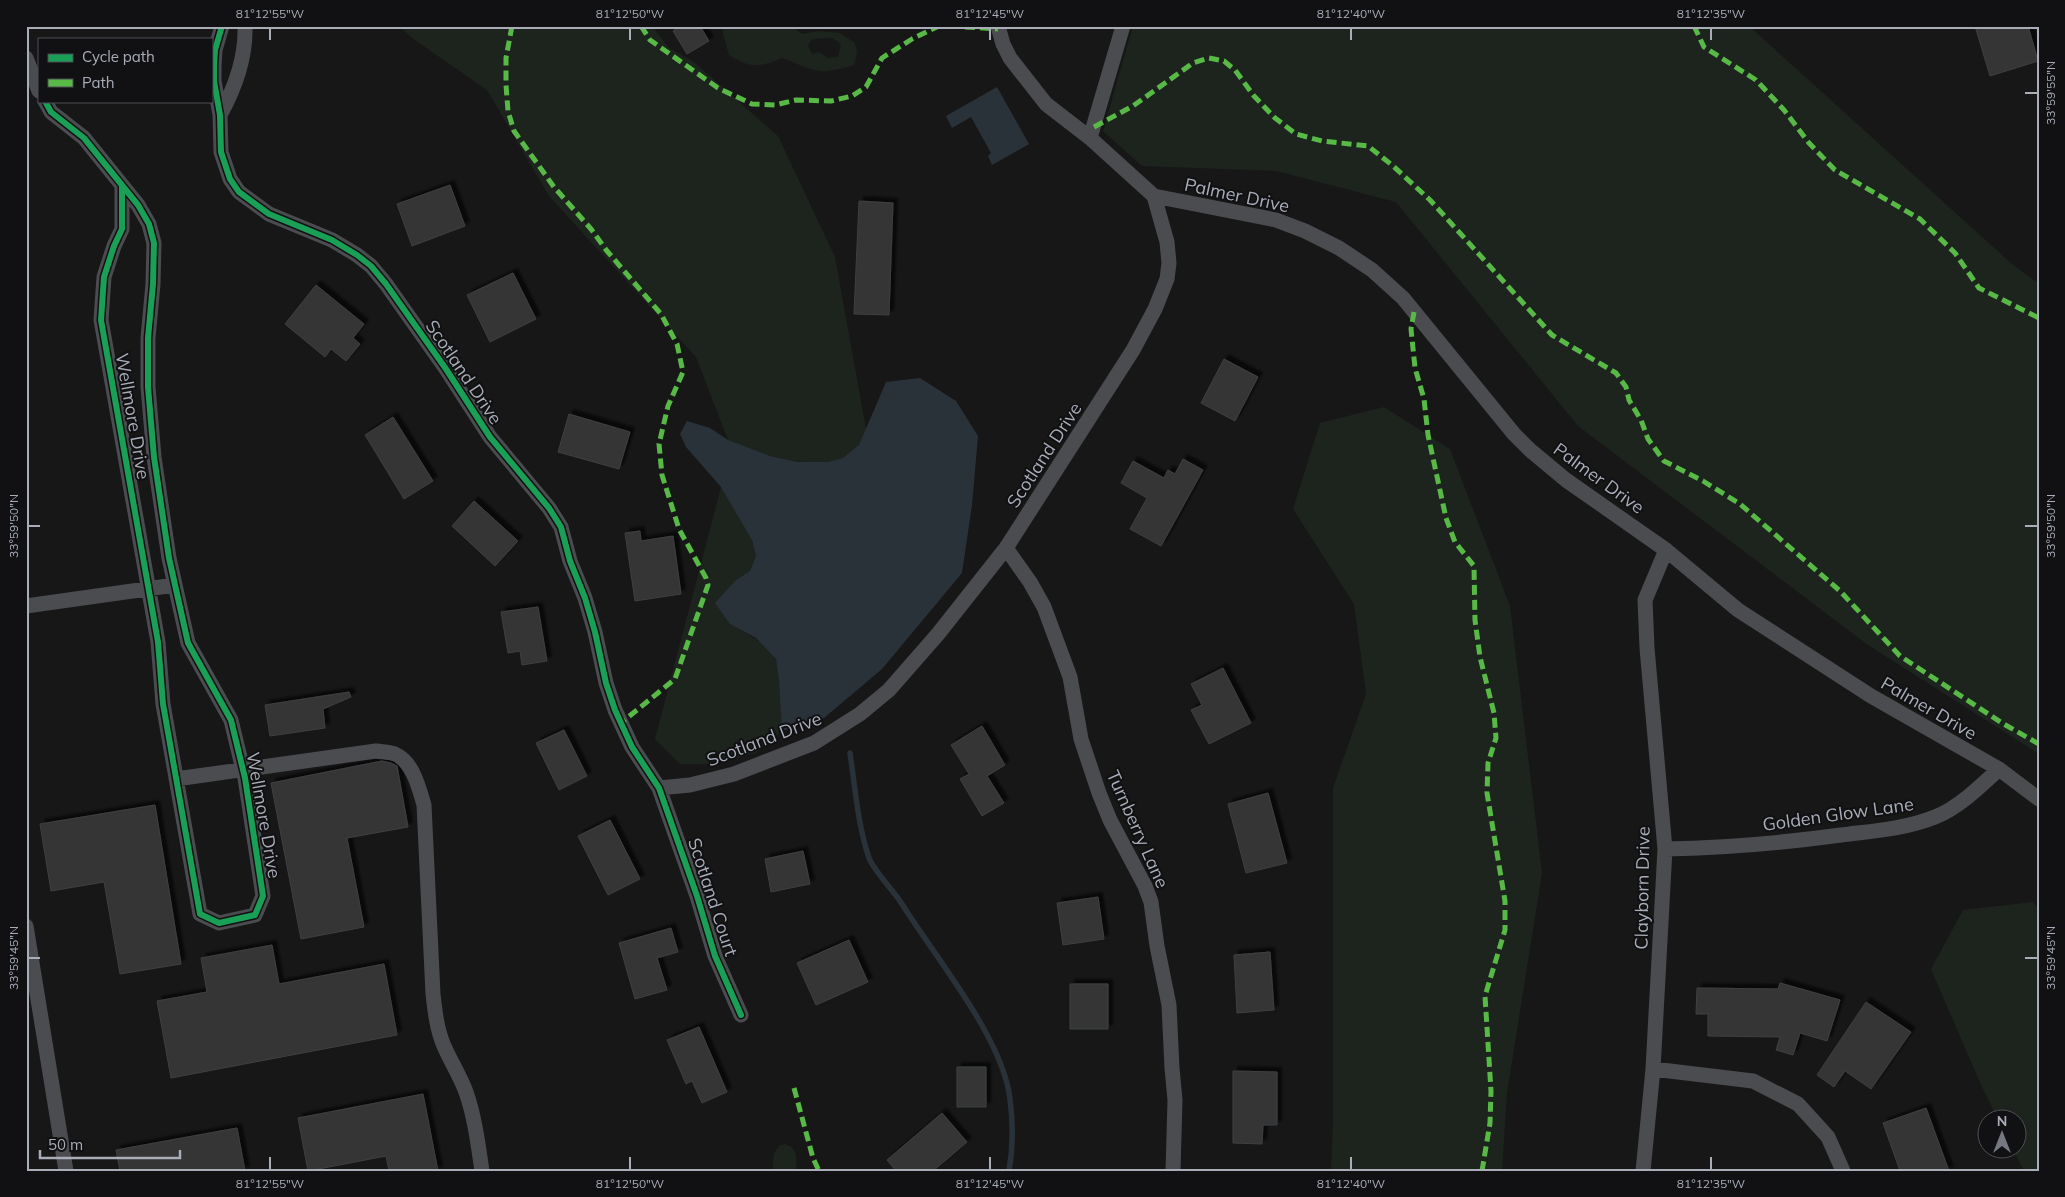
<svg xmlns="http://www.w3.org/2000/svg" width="2065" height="1197" font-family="Mulish,sans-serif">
	<defs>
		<filter id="shadow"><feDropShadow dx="4.5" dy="-4.5" stdDeviation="1" flood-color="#0009"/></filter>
	</defs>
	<rect width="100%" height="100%" fill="#171717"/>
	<path fill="#1d241e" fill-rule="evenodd" d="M399,26H652L669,48L694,62L778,136L835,257L866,429C864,434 862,440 860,444C841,472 797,462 770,456L752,540L756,556L750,571L736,580L730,624C744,632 770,645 776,660C783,679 781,710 782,731L756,753L713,764H680L655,739L721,487L728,440L696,357L549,196L487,90L412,38Z
		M723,26H790L803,34L818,31L840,33L855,43L857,53L854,65C817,76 816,71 782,58C759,68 749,68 729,55L723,34ZM832,38L841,44L838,57L828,58L819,52L812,54L808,46L812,39Z
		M1133,26H1749L2012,264L2039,284V754L1868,645L1578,426L1396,202L1276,171L1142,166L1103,131Z
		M1384,407L1450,449L1510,606L1542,873L1507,1093L1502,1171H1331L1333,1120V788L1366,694L1354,604L1293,509L1320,423Z
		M2033,902L2039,910V1171H2024L2013,1150H2018V1120L1998,1119L1981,1085L1931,969L1963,910Z
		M785,1144C798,1148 797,1159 796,1171H772L774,1153L780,1145Z"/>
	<path fill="#2a3239" d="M997,87L1029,144L992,165L988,156L991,153L971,117L952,128L946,116Z
		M920,378L956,401L978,436L972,505L962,573L882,669L824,718L782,731L779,679L776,659L756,638L730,624L715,603L736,580L750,571L756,556L752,540L721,487L686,447L680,434L687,421L710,428L728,440L770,456L798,462H828L843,458L859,445L886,382Z"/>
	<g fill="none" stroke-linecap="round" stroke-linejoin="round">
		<path stroke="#2a3239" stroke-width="5.5" d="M850,753C855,787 858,826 869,858C874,871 894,891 902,904C935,957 1003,1038 1010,1099C1013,1122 1013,1148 1009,1171"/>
	</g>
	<path fill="#353536" stroke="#3f4043" filter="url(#shadow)" d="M681,26H700L709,41L687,54L673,31Z
		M1975,26H2028L2038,61L1990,76Z
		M450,185L465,226L412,246L397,204Z
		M859,201L893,203L889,315L854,314Z
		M513,273L536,319L490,342L467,295Z
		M316,285L364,324L353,338L360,344L346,361L331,349L325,357L285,324Z
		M1224,359L1258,377L1235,421L1201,403Z
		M569,414L630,432L619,469L558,452Z
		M393,417L433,481L404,499L365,435Z
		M1183,459L1203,470L1161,546L1130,529L1147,498L1121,483L1133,461L1164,478L1168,470L1175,474Z
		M474,501L518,541L495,566L452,526Z
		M640,531L641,541L673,536L681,594L635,601L625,533Z
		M538,607L547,661L522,665L520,651L508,653L501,612Z
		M1223,668L1251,723L1209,744L1191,710L1202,705L1191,684Z
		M349,692L351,697L323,709L325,728L270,736L265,705Z
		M982,726L1005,765L987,776L1004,803L982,816L960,779L969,774L951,745Z
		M564,730L587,776L559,790L536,743Z
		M382,761L391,763L397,766L408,827L347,838L364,927L301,939L271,783Z
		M1268,793L1287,863L1246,873L1228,804Z
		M155,805L181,964L120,974L104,882L51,891L40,824Z
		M610,820L640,879L608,895L578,836Z
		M803,851L810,884L771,892L765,859Z
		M1098,897L1104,939L1063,945L1057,903Z
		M671,928L678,952L657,958L667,990L635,999L619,943Z
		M849,940L868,982L816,1005L797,963Z
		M272,945L279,984L384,964L397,1035L171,1078L157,1001L207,992L201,958Z
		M1270,952L1274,1010L1237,1013L1234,955Z
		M1780,983L1840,1000L1827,1041L1800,1033L1793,1055L1776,1050L1780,1037L1708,1036V1014H1696L1697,988L1778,989Z
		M1070,984H1108V1029H1070Z
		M1866,1002L1911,1032L1871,1089L1845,1071L1834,1087L1817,1075Z
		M699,1027L727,1092L702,1103L692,1081L686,1084L667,1040Z
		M957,1067H986V1107H957Z
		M1233,1071L1277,1072V1125H1263L1262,1144L1233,1143Z
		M423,1094L438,1171H389L386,1156L308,1171L298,1118Z
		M1926,1108L1949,1171H1900L1883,1123Z
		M942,1113L967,1142L933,1171H896L887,1160Z
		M237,1128L245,1171H120L116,1150Z"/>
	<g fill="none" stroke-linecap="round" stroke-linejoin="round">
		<path stroke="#4b4c50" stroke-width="15" d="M222,26L215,50L214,66V81L220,115L221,152L230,179L239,192L269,214L332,240L357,255L371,266L386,284L446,369L490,437L549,508L561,527L570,561L585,598L595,632L606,683L615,710L632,747L659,788L697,896L715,956L741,1015
			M26,58L39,91
			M45,101L51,112L84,138L138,205L149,224L154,243L153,284L148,338V387L154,457L169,558L188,643L231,720L245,778L263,896L255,915L219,923L200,914L163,704L158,642L101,320L104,277L114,246L122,229V186
			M220,115C235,88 246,58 245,26
			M1090,138L1123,26
			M1154,196L1276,220L1305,231L1339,248L1372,270L1403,298L1514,434L1530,450L1566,480L1666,550L1738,610L1871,696L1999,769L2039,799
			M1006,548L1030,582L1044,607L1070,677L1081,739L1099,793L1110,820L1145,886L1151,902L1157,946L1169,1005L1172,1068L1175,1100L1173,1171
			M26,606L175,585
			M176,779L376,751C382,752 390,752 395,754C413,762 419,788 424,805L433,994C435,1012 437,1030 444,1046C451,1062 460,1076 466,1092C475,1118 478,1144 482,1171
			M659,788L690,785L734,774L814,743L860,714L889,690L938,634L1006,548L1133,350L1155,309L1167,279L1169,263L1167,242L1154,196L1090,138L1046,104L1010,58L1003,44L998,26
			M1665,849C1724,848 1782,843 1841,835C1872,831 1905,829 1935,817C1958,808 1981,786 1999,769
			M26,926L66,1171
			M1653,1069L1753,1081L1798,1104L1828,1137L1843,1171
			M1643,1171L1653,1069L1665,849L1647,648L1645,600L1666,550"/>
		<path stroke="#58b947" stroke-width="5" stroke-dasharray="10 5" stroke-linecap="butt" d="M512,26L506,58V85L508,111L514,131L554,187L591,229L607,251L661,314L677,344L683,372L668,406L659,444L662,475L679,529L706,578L708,585L675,679L621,723
			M641,26L650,40L718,88L752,104L775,105L796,100L831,101L852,96L866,87L882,58L912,39L939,26
			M950,26L998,29
			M1694,26L1704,47L1756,80L1784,110L1809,143L1835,170L1920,219L1955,253L1979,288L2039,318
			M1094,127L1133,106L1193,63L1209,58L1224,61L1235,70L1254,96L1275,118L1296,134L1322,141L1368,146L1392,165L1430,200L1552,335L1616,373L1626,387L1629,400L1641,420L1648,439L1664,461L1703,481L1740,504L1840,591L1900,656L2002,723L2039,744
			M1414,312L1411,329L1415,368L1424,399L1428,435L1446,518L1455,542L1474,566L1475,620L1480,657L1494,713L1496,738L1488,763L1487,793L1505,901V930L1485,996L1491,1091L1490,1123L1482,1171
			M794,1088L813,1158L819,1171"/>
		<g stroke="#111113" stroke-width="9">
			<path id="cycleway" d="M222,26L215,50L214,66V81L220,115L221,152L230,179L239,192L269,214L332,240L357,255L371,266L386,284L446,369L490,437L549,508L561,527L570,561L585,598L595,632L606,683L615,710L632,747L659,788L697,896L715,956L741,1015
				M45,101L51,112L84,138L138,205L149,224L154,243L153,284L148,338V387L154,457L169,558L188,643L231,720L245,778L263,896L255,915L219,923L200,914L163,704L158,642L101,320L104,277L114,246L122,229V186"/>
		</g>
		<use href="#cycleway" stroke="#1a9f57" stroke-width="6"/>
	</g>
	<path fill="none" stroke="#a8adb8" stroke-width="2" d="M270,28V40M630,28V40M990,28V40M1351,28V40M1711,28V40M2025,93H2038M28,526H40M2025,526H2038M28,958H40M2025,958H2038M270,1157V1170M630,1157V1170M990,1157V1170M1351,1157V1170M1711,1157V1170"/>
	<g text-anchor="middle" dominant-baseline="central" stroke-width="4" stroke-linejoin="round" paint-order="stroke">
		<g font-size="18" fill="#a8adb8" stroke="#111113">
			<text transform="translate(1237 195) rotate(12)">Palmer Drive</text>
			<text transform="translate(464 372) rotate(56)">Scotland Drive</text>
			<text transform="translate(133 416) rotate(80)">Wellmore Drive</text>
			<text transform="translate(1044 455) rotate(-57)">Scotland Drive</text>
			<text transform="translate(1599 478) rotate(36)">Palmer Drive</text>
			<text transform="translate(1929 708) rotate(30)">Palmer Drive</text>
			<text transform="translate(764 739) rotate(-21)">Scotland Drive</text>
			<text transform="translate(1838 814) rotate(-8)">Golden Glow Lane</text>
			<text transform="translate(264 815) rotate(80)">Wellmore Drive</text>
			<text transform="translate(1138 829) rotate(66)">Turnberry Lane</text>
			<text transform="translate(1642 888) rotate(-89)">Clayborn Drive</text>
			<text transform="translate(713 897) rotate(72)">Scotland Court</text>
		</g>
	</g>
	<rect width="2065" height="1197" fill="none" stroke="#111113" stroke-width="55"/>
	<rect x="38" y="38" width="175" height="65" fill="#111113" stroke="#4d4f55"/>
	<rect x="48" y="54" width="25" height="8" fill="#1a9f57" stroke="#4d4f55"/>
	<text x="82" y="62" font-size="15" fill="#a8adb8">Cycle path</text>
	<rect x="48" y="79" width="25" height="8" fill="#58b947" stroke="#4d4f55"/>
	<text x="82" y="88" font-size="15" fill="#a8adb8">Path</text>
	<g transform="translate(2002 1134)"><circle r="24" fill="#111113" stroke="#4d4f55"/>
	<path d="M0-4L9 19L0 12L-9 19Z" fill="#757880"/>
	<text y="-8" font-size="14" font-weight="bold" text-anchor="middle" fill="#a8adb8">N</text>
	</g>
	<path d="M40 1150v8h140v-8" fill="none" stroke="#a8adb8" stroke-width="2.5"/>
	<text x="48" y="1150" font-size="15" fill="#a8adb8" stroke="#111113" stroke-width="4" paint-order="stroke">50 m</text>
	<rect x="28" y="28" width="2010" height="1142" fill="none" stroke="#a8adb8" stroke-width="2"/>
	<g font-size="12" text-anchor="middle" fill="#a8adb8">
		<text x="270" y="18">81°12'55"W</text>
		<text x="630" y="18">81°12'50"W</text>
		<text x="990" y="18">81°12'45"W</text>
		<text x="1351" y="18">81°12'40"W</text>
		<text x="1711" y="18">81°12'35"W</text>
		<text transform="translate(2051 93) rotate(-90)" y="4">33°59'55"N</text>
		<text transform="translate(14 526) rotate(-90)" y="4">33°59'50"N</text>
		<text transform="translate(2051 526) rotate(-90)" y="4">33°59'50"N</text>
		<text transform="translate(14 958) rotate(-90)" y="4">33°59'45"N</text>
		<text transform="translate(2051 958) rotate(-90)" y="4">33°59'45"N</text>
		<text x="270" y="1188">81°12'55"W</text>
		<text x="630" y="1188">81°12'50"W</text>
		<text x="990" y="1188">81°12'45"W</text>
		<text x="1351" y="1188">81°12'40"W</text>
		<text x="1711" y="1188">81°12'35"W</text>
	</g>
</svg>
